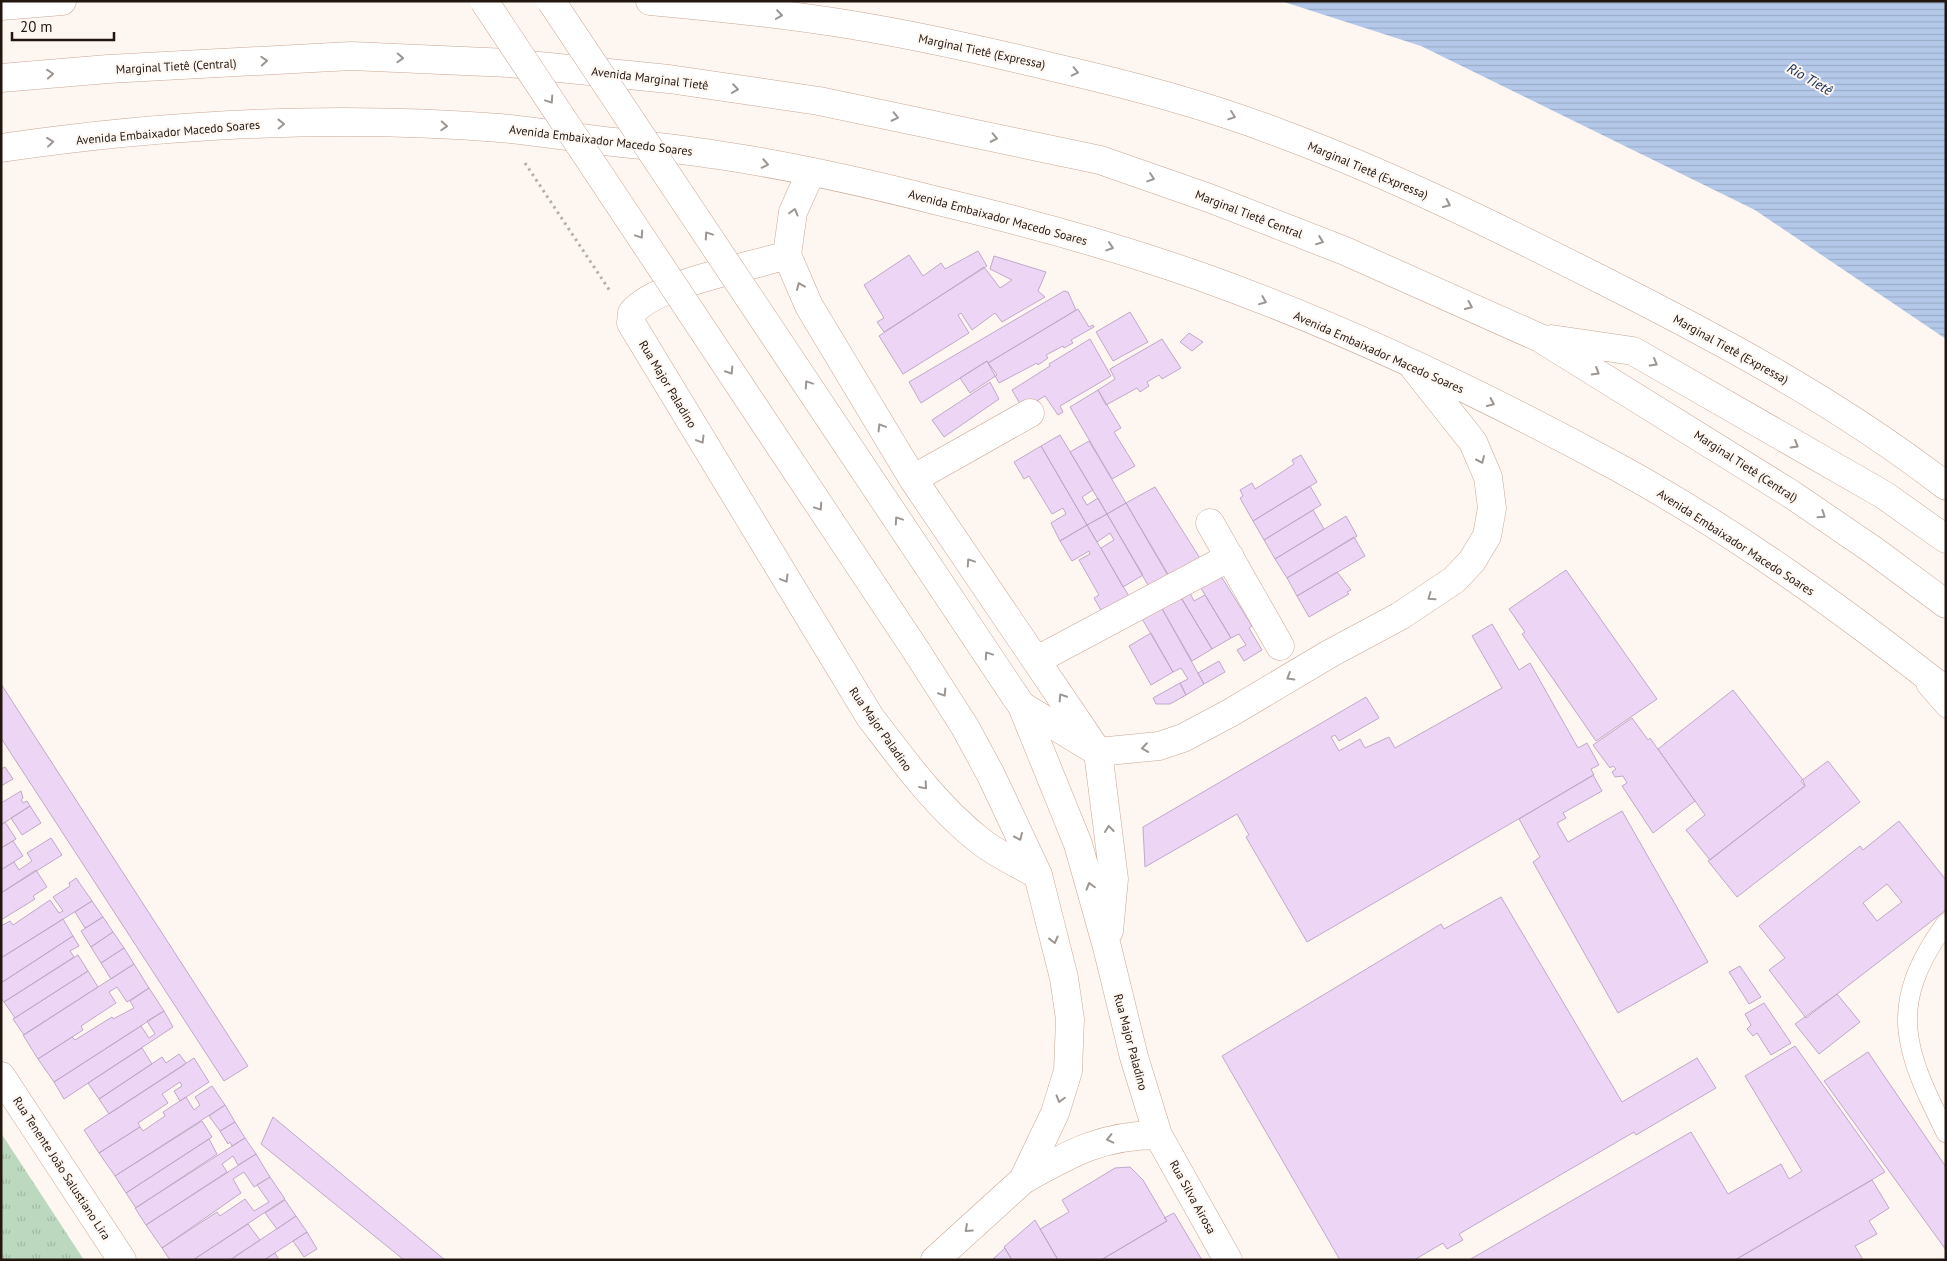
<svg xmlns="http://www.w3.org/2000/svg" width="1947" height="1261" font-family="'PT Sans',sans-serif">
	<defs>
		<pattern id="park-tufts" width="24" height="20" patternUnits="userSpaceOnUse" patternTransform="scale(1.25)"><rect width="24" height="20" fill="#bcd9bf"/><path d="M3 7l-1-3M5 7V3M7 7l1-3M15 17l-1-3M17 17v-4M19 17l1-3" fill="none" stroke="#a1baa3"/></pattern>
		<pattern id="water-rules" width="6" height="5" patternUnits="userSpaceOnUse" patternTransform="scale(1.25)"><rect width="6" height="5" fill="#b4c9ea"/><path d="M0 2.5h6" fill="none" stroke="#9aacc8"/></pattern>
	</defs>
	<rect width="100%" height="100%" fill="#fdf6f1"/>
	<path fill="url(#park-tufts)" d="M1,1133L84,1260H1Z"/>
	<path fill="url(#water-rules)" d="M1281,1H1946V339L1755,210L1421,46Z"/>
	<path fill="#edd5f5" stroke="#c0a9c8" fill-rule="evenodd" d="M978,251L987,266L884,332L877,322L884,318L864,285L909,255L923,276L941,263L945,269Z
		M994,256L1046,272L1038,291L1045,297L1002,322L995,313L972,330L961,313L958,315L969,333L903,374L879,336L984,267L1000,288L1012,280L990,269Z
		M1064,291L1068,292L1076,310L988,363L987,361L921,403L909,382Z
		M1078,309L1089,327L1093,325L1094,327L1071,340L1073,343L1064,348L1063,346L1046,355L1048,358L1038,365L1037,363L999,383L988,363Z
		M1130,312L1148,342L1113,361L1096,332Z
		M1189,333L1203,342L1192,351L1180,342Z
		M1090,339L1111,376L1060,406L1063,412L1058,415L1045,396L1023,409L1012,390L1050,366L1049,364Z
		M1162,339L1181,368L1162,379L1159,375L1147,382L1149,386L1140,392L1137,388L1106,405L1098,390L1115,379L1110,369Z
		M987,361L997,375L970,393L960,378Z
		M990,382L999,399L944,437L932,420Z
		M1098,390L1121,428L1114,432L1135,466L1112,479L1070,407Z
		M1060,435L1093,490L1082,497L1087,505L1098,498L1107,514L1087,525L1041,446Z
		M1089,441L1126,503L1107,514L1070,452Z
		M1041,446L1087,525L1060,541L1051,523L1066,514L1063,508L1052,514L1029,476L1024,479L1014,462Z
		M1301,455L1317,482L1253,521L1240,498L1243,496L1240,490L1252,483L1255,489L1276,476L1294,464L1292,460Z
		M1310,486L1321,505L1264,540L1253,521Z
		M1155,487L1203,563L1172,581L1126,503Z
		M1126,503L1171,581L1152,592L1107,514Z
		M1313,510L1324,529L1275,559L1264,540Z
		M1107,514L1143,575L1123,587L1101,548L1114,540L1110,533L1097,542L1087,525Z
		M1346,516L1357,536L1287,578L1275,559Z
		M1087,525L1133,603L1106,619L1094,598L1099,595L1079,560L1090,554L1089,551L1072,561L1060,541Z
		M1354,537L1365,556L1297,596L1287,578Z
		M1566,570L1657,699L1596,741L1522,634L1525,632L1509,609Z
		M1337,572L1351,590L1347,592L1349,594L1309,617L1297,596Z
		M1219,573L1252,626L1249,628L1262,650L1244,661L1237,650L1246,645L1239,634L1231,638L1199,585Z
		M1189,591L1194,601L1205,595L1231,638L1212,649L1180,596Z
		M1180,596L1212,649L1192,661L1161,607Z
		M1161,607L1204,684L1186,695L1180,683L1188,679L1181,668L1173,672L1141,617Z
		M1492,624L1519,670L1530,663L1578,748L1587,743L1599,765L1591,769L1594,775L1307,942L1246,837L1249,835L1237,814L1145,867L1143,827L1366,697L1379,718L1339,741L1335,735L1331,737L1339,751L1360,739L1365,748L1389,737L1395,748L1502,688L1472,636Z
		M1151,633L1173,672L1151,685L1129,646Z
		M1219,661L1225,672L1204,684L1198,673Z
		M1180,683L1186,695L1170,704H1156L1153,698Z
		M1,684L248,1066L224,1081L1,738Z
		M1733,690L1803,780L1805,786L1710,860L1686,830L1705,815L1658,749Z
		M1632,718L1648,740L1650,738L1695,801L1653,833L1622,786L1627,783L1623,776L1615,777L1612,772L1616,769L1613,766L1610,768L1593,745Z
		M1828,761L1860,802L1737,897L1708,861L1805,786L1801,781Z
		M5,767L13,779L1,786V769Z
		M1593,775L1602,791L1563,813L1566,818L1557,823L1568,842L1622,811L1708,962L1618,1013L1533,862L1540,857L1519,819Z
		M21,791L23,798L21,800L23,803L27,801L30,806L1,825V803Z
		M30,806L41,823L22,835L11,818Z
		M1899,821L1946,880V910L1806,1018L1769,970L1785,958L1759,926L1860,846L1863,850ZM1887,884L1902,902L1877,921L1863,903Z
		M5,822L16,839L1,848V825Z
		M51,838L62,855L1,893V870L14,862L19,870L32,861L27,853Z
		M13,841L23,856L1,870V848Z
		M36,870L47,887L33,896L35,899L1,920V893Z
		M76,878L92,901L1,958V926L10,921L13,925L50,900L59,913L63,911L53,897L70,886L69,883Z
		M1501,897L1622,1102L1697,1058L1716,1088L1636,1135L1634,1132L1459,1234L1463,1240L1447,1249L1443,1243L1414,1260H1340L1222,1056L1441,924L1444,929Z
		M92,901L103,917L85,928L75,912Z
		M103,917L113,932L91,947L81,931Z
		M63,919L73,936L1,983V958Z
		M113,932L124,948L101,963L91,947Z
		M73,936L79,946L70,951L74,957L4,1002L1,998V983Z
		M124,948L134,964L111,979L101,963Z
		M78,955L88,971L15,1018L4,1002Z
		M134,964L149,988L127,1002L117,987L109,992L116,1003L81,1026L83,1030L38,1059L23,1035Z
		M1740,966L1761,997L1749,1004L1729,972Z
		M88,971L98,987L24,1035L13,1019Z
		M149,988L164,1011L54,1082L38,1059L72,1037L75,1040L112,1017L113,1019L134,1008L130,1001Z
		M1837,994L1860,1022L1819,1054L1795,1024Z
		M1764,1003L1791,1043L1771,1055L1757,1033L1753,1036L1747,1029L1751,1025L1745,1014Z
		M164,1011L173,1027L64,1099L54,1082L141,1026L149,1038L155,1034L147,1021Z
		M1795,1046L1885,1172L1735,1260H1469L1691,1132L1728,1194L1781,1164L1789,1179L1802,1171L1745,1076Z
		M142,1048L152,1064L99,1099L88,1083Z
		M1868,1052L1946,1167V1250L1824,1081Z
		M179,1054L186,1063L184,1065L109,1114L99,1099L162,1057L166,1063Z
		M194,1058L209,1082L180,1101L174,1091L182,1086L180,1082L162,1094L168,1103L138,1123L140,1127L99,1153L84,1130Z
		M212,1086L225,1105L115,1176L99,1153L140,1127L143,1131L165,1116L163,1112L186,1097L194,1110L200,1105L195,1097Z
		M225,1105L235,1122L220,1131L209,1116Z
		M273,1117L445,1260H404L261,1144Z
		M202,1121L212,1137L126,1193L115,1176Z
		M235,1122L245,1138L232,1146L230,1142L228,1144L220,1131Z
		M245,1138L256,1154L238,1165L233,1156L222,1164L227,1172L146,1225L135,1208Z
		M209,1139L217,1154L136,1208L126,1193Z
		M256,1154L270,1177L254,1187L244,1172L233,1179L241,1193L162,1248L146,1225Z
		M1130,1167L1143,1180L1167,1221L1101,1260H1058L1040,1229L1069,1212L1062,1200L1115,1168Z
		M270,1177L285,1199L193,1260H170L162,1248L217,1212L220,1216L245,1199L254,1211L269,1202L257,1185Z
		M1872,1180L1889,1208L1869,1221L1877,1234L1855,1246L1863,1260H1735Z
		M285,1200L296,1216L277,1229L265,1213Z
		M1174,1213L1202,1260H1101L1167,1221L1164,1218Z
		M296,1216L307,1232L264,1260H230Z
		M1035,1220L1058,1260H1012L1004,1247Z
		M248,1224L260,1240L230,1260H193Z
		M307,1232L317,1249L304,1257L293,1241Z
		M1005,1248L1012,1260H992Z
		M275,1253L279,1260H264Z"/>
	<g fill="none" stroke-linecap="round" stroke-linejoin="round">
		<g stroke="#caa793" stroke-width="20">
			<path id="lane" d="M1926,685L1946,708
				M1946,923C1886,1006 1904,1049 1946,1133"/>
		</g>
		<g stroke="#caa793" stroke-width="29">
			<path id="street" d="M811,172L793,212L787,255L809,306L913,479L1098,752
				M787,255C750,267 654,284 632,313L631,323L870,717C903,760 936,806 979,840C996,854 1019,864 1038,875
				M913,479L1030,413
				M1210,523L1280,646
				M1037,660L1230,557
				M1,1076L122,1260"/>
		</g>
		<g stroke="#caa793" stroke-width="29">
			<path id="secondary" d="M917,652L965,727L991,775L1038,875L1064,978L1070,1019L1068,1071L1055,1113L1023,1180L935,1260
				M1015,696L1022,706L1078,844L1107,947L1134,1057L1158,1135L1228,1260
				M1098,752L1114,879L1109,931
				M1023,1180C1071,1153 1102,1135 1158,1135"/>
		</g>
		<g stroke="#caa793" stroke-width="29">
			<path id="highway" d="M650,1C717,7 785,14 852,25C920,36 986,51 1052,67C1130,85 1207,105 1282,134C1392,175 1497,227 1602,280C1721,340 1840,404 1946,486
				M1,6L62,1
				M1,78L108,69L351,56L509,63L669,79L819,101L1100,160L1209,198L1345,251L1540,338L1791,494L1873,550L1946,604
				M1,148C165,124 335,115 500,128C535,131 569,137 604,141C642,145 680,149 718,155C793,166 868,183 942,202C1030,223 1117,247 1202,277C1345,328 1485,395 1619,468C1734,531 1843,610 1946,691
				M1551,339L1633,351L1884,495L1946,539
				M1022,706L1098,752L1159,746L1183,738L1230,713L1331,653L1400,616L1454,580L1472,561L1487,536L1492,508L1488,477L1473,442L1415,369"/>
		</g>
		<path stroke="#b8afa9" stroke-width="3" stroke-dasharray="2.5 4" stroke-linecap="butt" d="M525,163L610,291"/>
		<use href="#lane" stroke="#fff" stroke-width="19"/>
		<use href="#street" stroke="#fff" stroke-width="28"/>
		<use href="#secondary" stroke="#fff" stroke-width="28"/>
		<use href="#highway" stroke="#fff" stroke-width="28"/>
		<g stroke="#caa793" stroke-width="29" stroke-linecap="butt">
			<path id="secondary-bridge" d="M484,1L917,652
				M551,1L1015,696"/>
		</g>
		<use href="#secondary-bridge" stroke="#fff" stroke-width="28"/>
	</g>
	<defs><path id="oneway-chevron" d="M-2-3.5L2.5 0L-2 3.5" fill="none" stroke-width="1.6" stroke-linecap="round" stroke-linejoin="round" transform="scale(1.25)"/></defs>
	<g stroke="#9c9693">
		<use href="#oneway-chevron" transform="translate(779 15) rotate(8)"/>
		<use href="#oneway-chevron" transform="translate(400 58) rotate(2)"/>
		<use href="#oneway-chevron" transform="translate(264 61) rotate(-3)"/>
		<use href="#oneway-chevron" transform="translate(1075 72) rotate(13)"/>
		<use href="#oneway-chevron" transform="translate(50 74) rotate(-5)"/>
		<use href="#oneway-chevron" transform="translate(735 89) rotate(8)"/>
		<use href="#oneway-chevron" transform="translate(550 100) rotate(56)"/>
		<use href="#oneway-chevron" transform="translate(1232 116) rotate(19)"/>
		<use href="#oneway-chevron" transform="translate(895 117) rotate(12)"/>
		<use href="#oneway-chevron" transform="translate(281 124) rotate(-1)"/>
		<use href="#oneway-chevron" transform="translate(444 126) rotate(3)"/>
		<use href="#oneway-chevron" transform="translate(994 138) rotate(12)"/>
		<use href="#oneway-chevron" transform="translate(50 142) rotate(-6)"/>
		<use href="#oneway-chevron" transform="translate(765 164) rotate(11)"/>
		<use href="#oneway-chevron" transform="translate(1151 178) rotate(19)"/>
		<use href="#oneway-chevron" transform="translate(1447 204) rotate(25)"/>
		<use href="#oneway-chevron" transform="translate(794 212) rotate(-75)"/>
		<use href="#oneway-chevron" transform="translate(640 235) rotate(56)"/>
		<use href="#oneway-chevron" transform="translate(708 235) rotate(-124)"/>
		<use href="#oneway-chevron" transform="translate(1320 241) rotate(21)"/>
		<use href="#oneway-chevron" transform="translate(1110 247) rotate(18)"/>
		<use href="#oneway-chevron" transform="translate(800 286) rotate(-113)"/>
		<use href="#oneway-chevron" transform="translate(1263 301) rotate(22)"/>
		<use href="#oneway-chevron" transform="translate(1469 306) rotate(24)"/>
		<use href="#oneway-chevron" transform="translate(1654 363) rotate(30)"/>
		<use href="#oneway-chevron" transform="translate(730 371) rotate(57)"/>
		<use href="#oneway-chevron" transform="translate(1596 372) rotate(31)"/>
		<use href="#oneway-chevron" transform="translate(808 384) rotate(-124)"/>
		<use href="#oneway-chevron" transform="translate(1491 403) rotate(25)"/>
		<use href="#oneway-chevron" transform="translate(881 427) rotate(-121)"/>
		<use href="#oneway-chevron" transform="translate(701 440) rotate(59)"/>
		<use href="#oneway-chevron" transform="translate(1795 445) rotate(31)"/>
		<use href="#oneway-chevron" transform="translate(1481 460) rotate(66)"/>
		<use href="#oneway-chevron" transform="translate(819 507) rotate(56)"/>
		<use href="#oneway-chevron" transform="translate(1822 515) rotate(34)"/>
		<use href="#oneway-chevron" transform="translate(898 520) rotate(-124)"/>
		<use href="#oneway-chevron" transform="translate(970 562) rotate(-124)"/>
		<use href="#oneway-chevron" transform="translate(785 579) rotate(59)"/>
		<use href="#oneway-chevron" transform="translate(1431 597) rotate(145)"/>
		<use href="#oneway-chevron" transform="translate(988 655) rotate(-124)"/>
		<use href="#oneway-chevron" transform="translate(1290 677) rotate(149)"/>
		<use href="#oneway-chevron" transform="translate(943 693) rotate(57)"/>
		<use href="#oneway-chevron" transform="translate(1062 697) rotate(-123)"/>
		<use href="#oneway-chevron" transform="translate(1145 748) rotate(172)"/>
		<use href="#oneway-chevron" transform="translate(924 786) rotate(49)"/>
		<use href="#oneway-chevron" transform="translate(1109 829) rotate(-97)"/>
		<use href="#oneway-chevron" transform="translate(1019 837) rotate(66)"/>
		<use href="#oneway-chevron" transform="translate(1090 886) rotate(-106)"/>
		<use href="#oneway-chevron" transform="translate(1054 940) rotate(76)"/>
		<use href="#oneway-chevron" transform="translate(1060 1099) rotate(106)"/>
		<use href="#oneway-chevron" transform="translate(1110 1139) rotate(167)"/>
		<use href="#oneway-chevron" transform="translate(968 1229) rotate(138)"/>
	</g>
	<g text-anchor="middle" dominant-baseline="central" stroke-width="4" stroke-linejoin="round" paint-order="stroke">
		<g font-size="12" fill="#23160f" stroke="#fdf6f1">
			<text transform="translate(982 51) rotate(12)">Marginal Tietê (Expressa)</text>
			<text transform="translate(176 66) rotate(-3)">Marginal Tietê (Central)</text>
			<text transform="translate(650 78) rotate(7)">Avenida Marginal Tietê</text>
			<text transform="translate(168 132) rotate(-5)">Avenida Embaixador Macedo Soares</text>
			<text transform="translate(601 140) rotate(7)">Avenida Embaixador Macedo Soares</text>
			<text transform="translate(1368 170) rotate(23)">Marginal Tietê (Expressa)</text>
			<text transform="translate(1249 214) rotate(21)">Marginal Tietê Central</text>
			<text transform="translate(998 217) rotate(15)">Avenida Embaixador Macedo Soares</text>
			<text transform="translate(1731 349) rotate(29)">Marginal Tietê (Expressa)</text>
			<text transform="translate(1379 352) rotate(24)">Avenida Embaixador Macedo Soares</text>
			<text transform="translate(668 384) rotate(59)">Rua Major Paladino</text>
			<text transform="translate(1746 466) rotate(33)">Marginal Tietê (Central)</text>
			<text transform="translate(1736 542) rotate(33)">Avenida Embaixador Macedo Soares</text>
			<text transform="translate(881 729) rotate(55)">Rua Major Paladino</text>
			<text transform="translate(1131 1042) rotate(75)">Rua Major Paladino</text>
			<text transform="translate(62 1168) rotate(57)">Rua Tenente João Salustiano Lira</text>
			<text transform="translate(1193 1197) rotate(61)">Rua Silva Airosa</text>
		</g>
		<g font-size="14" font-style="italic" fill="#16305a" stroke="#fdf6f1">
			<text transform="translate(1810 79) rotate(30)">Rio Tietê</text>
		</g>
	</g>
	<rect width="1947" height="1261" fill="none" stroke="#23160f" stroke-width="5"/>
	<path d="M12 32v8h102v-8" fill="none" stroke="#23160f" stroke-width="2.5"/>
	<text x="20" y="32" font-size="15" fill="#23160f" stroke="#fdf6f1" stroke-width="4" paint-order="stroke">20 m</text>
</svg>
